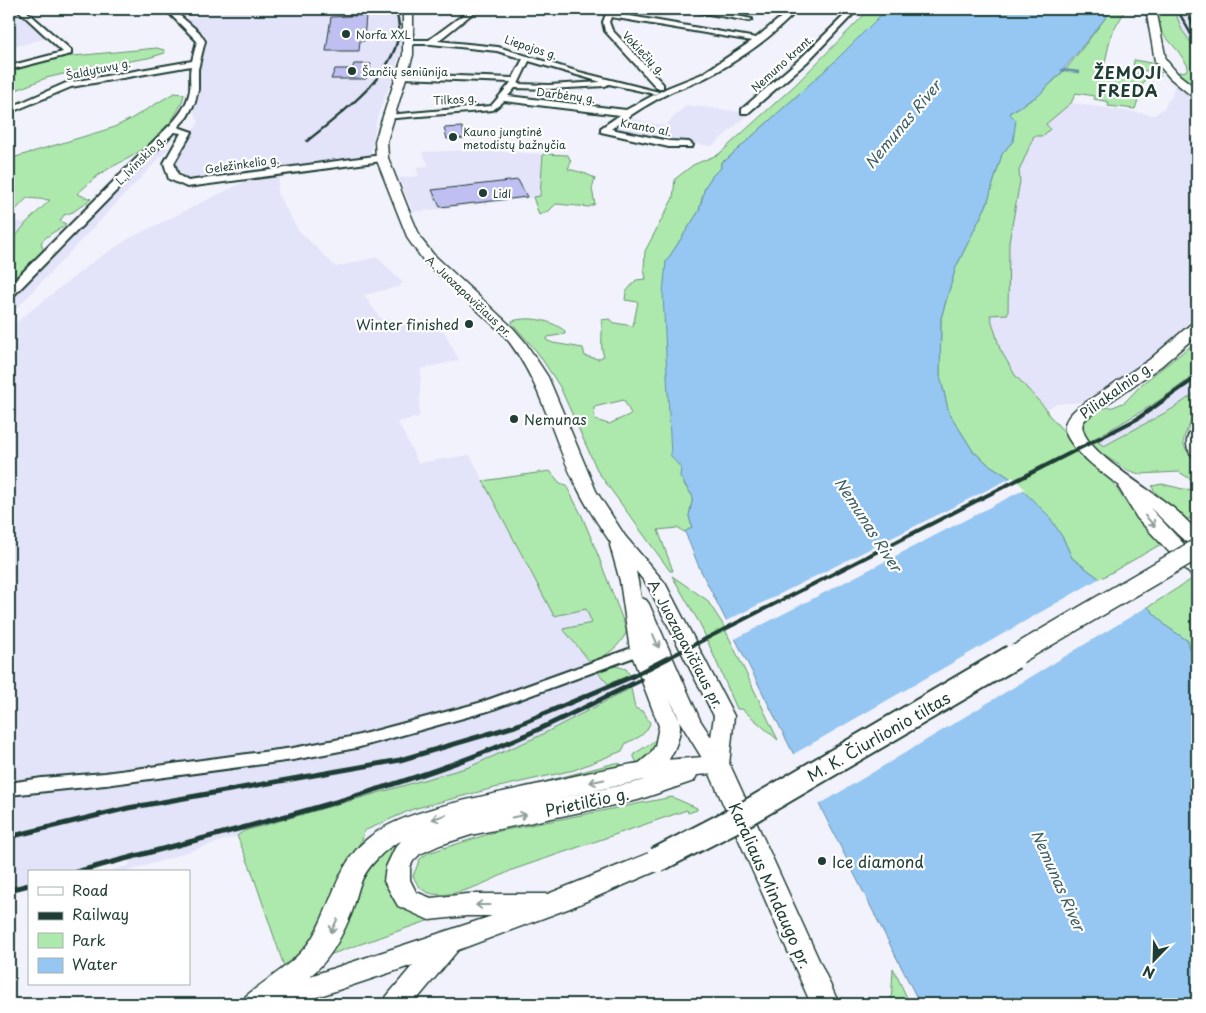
<svg xmlns="http://www.w3.org/2000/svg" width="1206" height="1013" font-family="'Playpen Sans',sans-serif">
	<rect width="100%" height="100%" fill="#f2f2fc"/>
	<filter id="ink" filterUnits="userSpaceOnUse"><feTurbulence type="fractalNoise" baseFrequency=".02" numOctaves="2"/><feDisplacementMap in="SourceGraphic" scale="10" xChannelSelector="R" yChannelSelector="G"/><feConvolveMatrix kernelMatrix="1 2 1 2 8 2 1 2 1" color-interpolation-filters="sRGB"/></filter>
	<g filter="url(#ink)">
		<path fill="#e3e3f9" d="M9,9H12L47,38L9,48Z
			M240,9H389L400,11L401,50L392,79L377,117L370,156L190,181L186,180L174,162L199,122L194,112L198,91V73L208,42L207,37L187,19Z
			M1174,9H1189L1197,23V51L1182,30Z
			M1175,83L1197,100V315L1142,364L1082,402L1056,404L1046,409L1015,375L1000,349L990,315L1008,314L1009,242L1020,181L1019,171L1034,136L1049,128L1045,124L1071,103L1154,115L1165,108L1168,100L1171,99Z
			M686,105L750,113L712,146L614,132L609,128L626,117L665,126Z
			M160,148H169L9,316V303Z
			M477,150L543,154L539,197L413,212L399,178L419,176L416,167L429,166L422,152Z
			M281,174L279,179L277,193L298,230L336,267L377,257L403,283L400,284L401,286L364,295L380,318L441,326L459,360L421,369L419,417L398,422L418,463L470,455L530,573L586,608L592,623L563,630L608,684L630,675L635,683L631,688L539,736L469,767L244,831L237,836L126,872H105L130,865L129,860L86,872H29V888L9,893V328L94,261L130,238L252,178Z
			M9,222H27L13,240L15,245L9,256Z
			M1197,372V392L1172,409L1104,446L1093,439L1135,417L1185,383Z"/>
		<path fill="#ade8ac" stroke="#669270" fill-rule="evenodd" d="M870,9H887L832,64L726,160L721,162V168L713,175L705,187L699,211L666,262L681,468L684,484L693,497L689,516L692,527L685,532L677,528L658,530L673,571H670L598,472L560,387L538,353L512,323V321C530,316 551,320 565,331V334L548,337L546,340L553,343L583,348L585,356L598,359L604,356C599,346 604,332 601,320L609,319L615,323L633,326L638,302L625,300L626,292L636,280L646,279L644,269L645,251L673,198L675,179L693,165L719,154L795,85ZM624,400L631,414L609,424L595,420L594,407Z
			M1111,9H1126L1111,35L1104,67L1106,70L1161,76L1146,75L1135,109L1108,106L1109,102L1094,99V96L1076,93L1071,103L1046,124L1050,129L1043,136H1034L1019,171L1020,181L1009,242L1008,314L990,315L1000,349L1015,375L1046,409L1048,414L1076,445L1074,446L1113,483L1129,507L1163,543L1100,579L1072,558L1063,538L1010,478L988,464L973,451L949,413L940,376L941,318L956,267L987,204L1002,154L1013,141L1008,114L1039,95L1067,68L1107,16Z
			M1153,9H1174L1182,30L1197,51V89L1176,73L1186,71L1188,66L1178,51L1157,27Z
			M157,48L164,50L165,53L148,58L94,67L46,78L9,93V86L14,83L15,79L9,70L63,57Z
			M1134,60L1156,64V69L1162,73L1133,69Z
			M174,93L184,94C182,113 156,140 140,151C128,160 113,165 100,174C92,180 85,187 77,194L91,199L73,212L64,215L60,221L66,224C58,231 47,234 41,243L44,252L9,287V256L15,245L13,240L27,222L50,200L27,198L9,217V159L112,128L129,120Z
			M543,154L568,155L571,162L568,169L584,173L595,178L592,189L595,204L589,207L556,204L550,210L539,215L533,197L540,196Z
			M1197,341V372C1166,399 1129,419 1093,439L1104,446L1172,409L1197,392V413C1192,417 1192,420 1189,426C1178,447 1186,447 1196,464C1199,468 1197,478 1197,483L1179,472L1139,474L1127,470L1097,451L1084,437L1081,425L1099,408L1113,407L1125,402L1143,383Z
			M550,471L560,483L566,485L582,516L596,550L627,631C619,648 607,655 591,663L563,629L592,623L586,609L554,616L483,481Z
			M1162,484L1183,489L1197,490V515L1186,520L1154,491L1152,486Z
			M672,576L707,600L722,623L778,740L742,709H737L700,624Z
			M1195,577L1197,579V672L1188,641L1166,626L1148,607Z
			M616,666L626,669L630,675L608,684L597,671Z
			M631,688L635,708L644,712L650,723C646,735 638,738 626,743L622,751L574,770L490,789L413,809L364,831L362,840L349,859L310,947L285,969L251,869L237,836L244,831L469,767L539,736Z
			M662,736L651,756L638,765L634,757V754Z
			M615,763L621,764L622,767L525,789V787Z
			M672,797L697,808V810L688,813L687,810L512,870C492,880 437,909 419,886C416,883 415,879 413,876L420,859L428,853L495,832Z
			M421,829L385,879C396,906 404,913 433,919L329,955L347,921L365,871L391,844Z
			M893,968L910,1004H891Z"/>
		<path fill="#96c7f2" stroke="#6690a6" d="M887,9H1111L1107,16L1060,74L1039,95L1009,113L1016,120L1013,141L1002,154L987,204L956,267L941,318L940,376L949,413L973,451L988,464L1010,478L1049,516L1063,538L1072,558L1100,579L1148,607L1166,626L1188,641L1197,672V1004H920L699,567L685,532L692,527L689,516L693,497L680,477L681,468L671,456L663,293L666,262L699,211L705,187L713,175L721,168V162L726,160L832,64Z"/>
		<path fill="#f2f2fc" d="M1013,477L1025,489L733,640L724,622Z
			M1102,577L1150,605L817,806L792,755Z"/>
		<g fill="none" stroke-linecap="round" stroke-linejoin="round">
			<path stroke="#6690a6" stroke-width="2.5" d="M1062,70L1079,72"/>
		</g>
		<path fill="#c0bff1" stroke="#1f3d34" d="M366,15L364,41H360L359,51H326L331,17Z
			M354,64H371L366,79H331L335,69H352Z
			M462,127L465,138L447,139L444,128Z
			M518,180L527,197L440,207L432,190Z"/>
		<g fill="none" stroke-linecap="round" stroke-linejoin="round">
			<g stroke="#1f3d34" stroke-width="4">
				<path id="minor" d="M17,9H24L71,50V54L9,70V66L63,52Z
					M165,9H172L199,32L205,41L198,69V89L195,102L187,117L175,130L168,128C178,116 187,107 190,90C191,82 189,74 191,66L71,87L9,113V108L66,83L192,61L197,41Z
					M471,9H478L438,41L498,47L579,72L659,92L655,94L609,84L605,86L549,89L515,88L508,96L626,110L667,88L702,74L752,41L611,17L609,22L612,30L663,84V88H657L605,31L603,22L608,9H614L613,13L756,38L791,9H798C775,35 737,62 705,78C695,83 684,87 673,91C652,101 630,115 611,129L669,141L689,142L693,145L692,147H669L601,132V128L620,115L504,101L493,110L384,119V115H387L491,106L509,85L511,82L401,78L397,76L401,74L513,78L523,59L497,51L431,44H409L405,42L409,40H429ZM529,61L601,82L549,85L518,84Z
					M689,9H702L752,19L749,21L692,11Z
					M851,9H858L807,62L748,113H742V109L801,58Z
					M640,645L645,647L647,650L645,653L488,711L356,748L293,760L105,785L9,795V783L42,778L105,773L293,748L356,736L479,703Z"/>
			</g>
			<g stroke="#1f3d34" stroke-width="4">
				<path id="tertiary" d="M172,125L192,132L174,163L178,175L188,181L382,155L387,158L382,161L187,187L169,179L164,163L181,133L174,132L13,296L9,297V286L169,126Z"/>
			</g>
			<g stroke="#1f3d34" stroke-width="3">
				<path id="secondary" d="M403,9H413V55L387,141L388,158L407,206L421,239L433,254L513,328L525,342L548,377L596,491L625,536L665,583L734,716L729,765L726,771L718,773L710,771L680,722L667,693C671,703 680,716 680,726C681,742 663,779 645,779C642,779 640,778 637,777L634,771L637,765L650,754L655,746L659,726L630,650L620,581L610,545L611,543C600,527 588,509 579,491C551,438 543,382 503,334L423,260L408,239L376,158L375,141L403,55ZM636,571L648,586L714,716L711,737L700,720L649,604L646,600L641,598Z"/>
			</g>
			<g stroke="#1f3d34" stroke-width="3">
				<path id="primary" d="M1146,9H1156L1166,60L1178,74L1197,89V98L1193,97L1170,78L1155,61Z
					M1197,322V335L1161,366L1088,417C1084,420 1081,424 1083,430C1089,454 1152,491 1172,507C1181,514 1189,523 1197,531V548C1185,545 1162,517 1150,508L1197,558V576L1190,574L1137,518L1119,488L1120,486C1106,476 1062,444 1065,426C1066,418 1071,414 1076,409L1149,360L1191,324Z
					M1197,429V455L1191,454C1185,446 1186,438 1191,430Z
					M718,756L726,759L730,765L839,1004H811L710,774L697,775L694,781L638,800L471,835L440,845L420,854L413,861L410,867V880L416,892L431,898L467,894H548L657,850L666,853L669,860L666,867L570,908L458,950L413,1004H383L387,996L413,965L296,1004H242L246,996C268,978 297,962 312,938C332,906 336,866 366,840C397,812 471,799 512,790C556,781 603,768 646,762C670,759 694,758 718,756ZM644,780L637,782L555,799ZM401,841L395,848L386,867L384,881L398,906L429,920L467,916H492L310,976C328,962 340,940 349,919C355,907 356,894 361,882C368,866 385,848 401,841Z"/>
			</g>
			<use href="#minor" fill="#fff" fill-rule="evenodd"/>
			<use href="#tertiary" fill="#fff" fill-rule="evenodd"/>
			<use href="#secondary" fill="#fff" fill-rule="evenodd"/>
			<use href="#primary" fill="#fff" fill-rule="evenodd"/>
			<path stroke="#1f3d34" stroke-width="2.5" d="M1177,9L1197,45
				M1186,9L1195,30
				M307,141C338,116 399,73 399,28C399,22 397,15 396,9"/>
			<path stroke="#1f3d34" stroke-width="3" d="M1190,382L1197,377"/>
			<path stroke="#1f3d34" stroke-width="4" d="M668,658L1137,419L1191,381"/>
			<path stroke="#1f3d34" stroke-width="5" d="M9,837L128,808L400,760L515,726L631,677L670,657
				M76,872C207,836 341,806 469,758C528,737 584,707 641,680
				M9,890L29,885"/>
			<g stroke="#1f3d34" stroke-width="22" stroke-linecap="butt">
				<path id="primary-bridge-far1" d="M1011,658L1197,549"/>
			</g>
			<g stroke="#1f3d34" stroke-width="28" stroke-linecap="butt">
				<path id="primary-bridge" d="M657,860L740,817L1013,657"/>
			</g>
			<use href="#primary-bridge-far1" stroke="#fff" stroke-width="19"/>
			<use href="#primary-bridge" stroke="#fff" stroke-width="24"/>
		</g>
		<defs><path id="oneway-shaft" d="M-6 0H5M1.5-3L5.5 0L1.5 3" fill="none" stroke-width="1.6" stroke-linecap="round" stroke-linejoin="round" transform="scale(1.25)"/></defs>
		<g stroke="#8f9e9a">
			<use href="#oneway-shaft" transform="translate(1150 521) rotate(47)"/>
			<use href="#oneway-shaft" transform="translate(656 641) rotate(67)"/>
			<use href="#oneway-shaft" transform="translate(597 781) rotate(168)"/>
			<use href="#oneway-shaft" transform="translate(519 816) rotate(-12)"/>
			<use href="#oneway-shaft" transform="translate(439 817) rotate(163)"/>
			<use href="#oneway-shaft" transform="translate(483 905) rotate(-180)"/>
			<use href="#oneway-shaft" transform="translate(334 926) rotate(116)"/>
		</g>
	</g>
	<g fill="#1f3d34" stroke="#fff" stroke-width="2">
		<circle cx="346" cy="34" r="5"/>
		<circle cx="352" cy="71" r="5"/>
		<circle cx="453" cy="137" r="5"/>
		<circle cx="483" cy="193" r="5"/>
		<circle cx="469" cy="324" r="5"/>
		<circle cx="514" cy="419" r="5"/>
		<circle cx="822" cy="861" r="5"/>
	</g>
	<g text-anchor="middle" dominant-baseline="central" stroke-width="4.5" stroke-linejoin="round" paint-order="stroke">
		<g font-size="11" fill="#1f3d34" stroke="#fff" text-anchor="start">
			<text x="356" y="34">Norfa XXL</text>
			<text x="362" y="71">Šančių seniūnija</text>
			<text x="463" y="131">Kauno jungtinė<tspan x="463" dy="13">metodistų bažnyčia</tspan></text>
			<text x="493" y="193">Lidl</text>
		</g>
		<g font-size="11" fill="#1f3d34" stroke="#fff">
			<text transform="translate(531 47) rotate(18)">Liepojos g.</text>
			<text transform="translate(644 53) rotate(46)">Vokiečių g.</text>
			<text transform="translate(782 63) rotate(-42)">Nemuno krant.</text>
			<text transform="translate(98 69) rotate(-12)">Šaldytuvų g.</text>
			<text transform="translate(566 95) rotate(7)">Darbėnų g.</text>
			<text transform="translate(455 99) rotate(-4)">Tilkos g.</text>
			<text transform="translate(646 127) rotate(11)">Kranto al.</text>
			<text transform="translate(140 160) rotate(-45)">L. Ivinskio g.</text>
			<text transform="translate(242 164) rotate(-8)">Geležinkelio g.</text>
			<text transform="translate(469 296) rotate(43)">A. Juozapavičiaus pr.</text>
		</g>
		<g font-size="14" fill="#1f3d34" stroke="#fff" text-anchor="end">
			<text x="459" y="324">Winter finished</text>
			<text x="524" y="419" text-anchor="start">Nemunas</text>
		</g>
		<g font-size="14" fill="#1f3d34" stroke="#fff">
			<text transform="translate(1116 390) rotate(-36)">Piliakalnio g.</text>
			<text transform="translate(686 644) rotate(62)">A. Juozapavičiaus pr.</text>
		</g>
		<g font-size="15" font-style="italic" fill="#3d6064" stroke="#fff">
			<text transform="translate(902 124) rotate(-50)">Nemunas River</text>
			<text transform="translate(869 524) rotate(57)">Nemunas River</text>
			<text transform="translate(1059 880) rotate(66)">Nemunas River</text>
		</g>
		<g font-size="16" font-weight="bold" letter-spacing="1" fill="#1f3d34" stroke="#fff">
			<text x="1128" y="72">ŽEMOJI<tspan x="1128" dy="18">FREDA</tspan></text>
		</g>
		<g font-size="16" fill="#1f3d34" stroke="#fff">
			<text transform="translate(878 736) rotate(-30)">M. K. Čiurlionio tiltas</text>
			<text transform="translate(587 801) rotate(-12)">Prietilčio g.</text>
			<text transform="translate(771 885) rotate(66)">Karaliaus Mindaugo pr.</text>
		</g>
		<g font-size="16" fill="#1f3d34" stroke="#fff" text-anchor="start">
			<text x="832" y="861">Ice diamond</text>
		</g>
	</g>
	<rect width="1206" height="1013" fill="none" stroke="#fff" stroke-width="30"/>
	<rect x="15" y="15" width="1176" height="983" fill="none" stroke="#1f3d34" stroke-width="2" filter="url(#ink)"/>
	<rect x="28" y="870" width="162" height="115" fill="#ffffff" stroke="#a5b1ae"/>
	<rect x="38" y="887" width="25" height="8" fill="#ffffff" stroke="#a5b1ae"/>
	<text x="72" y="896" font-size="15" fill="#1f3d34">Road</text>
	<rect x="38" y="912" width="25" height="8" fill="#1f3d34" stroke="#a5b1ae"/>
	<text x="72" y="920" font-size="15" fill="#1f3d34">Railway</text>
	<rect x="38" y="933" width="25" height="15" fill="#ade8ac" stroke="#a5b1ae"/>
	<text x="72" y="946" font-size="15" fill="#1f3d34">Park</text>
	<rect x="38" y="958" width="25" height="15" fill="#96c7f2" stroke="#a5b1ae"/>
	<text x="72" y="970" font-size="15" fill="#1f3d34">Water</text>
	<g transform="translate(1154 960) rotate(203)" stroke="#ffffff" stroke-width="4" paint-order="stroke">
	<path d="M0-4L9 19L0 12L-9 19Z" fill="#1f3d34"/>
	<text y="-8" font-size="14" font-weight="bold" text-anchor="middle" fill="#1f3d34">N</text>
	</g>
</svg>
